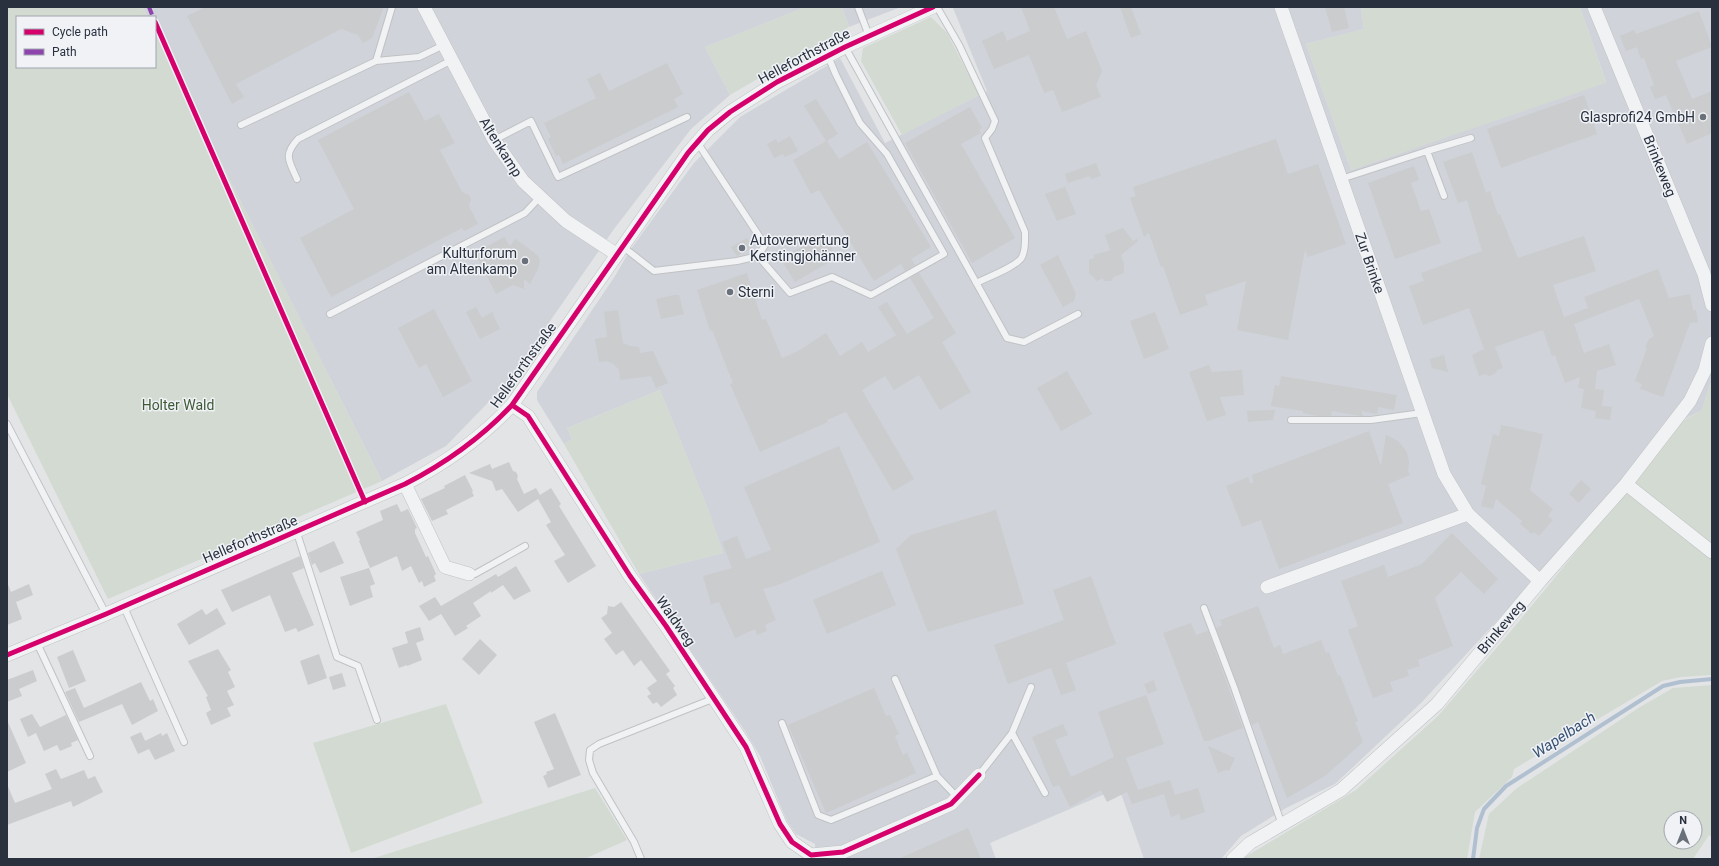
<svg xmlns="http://www.w3.org/2000/svg" width="1719" height="866" font-family="Roboto,sans-serif">
	<rect width="100%" height="100%" fill="#e2e4e6"/>
	<path fill="#d0d3d9" d="M143,7H806L705,47L730,95L691,129L614,229L507,383L446,446L382,481L155,32V17H148Z
		M842,7H901L849,27Z
		M954,7H1361L1364,29L1306,44L1351,170L1606,82L1580,7H1712V383L1710,384L1702,410L1683,420L1421,703L1335,784L1286,808L1241,836L1221,859H1144L1119,788L990,843L996,859H816L815,844L796,834L786,819L760,756L745,731L639,574L723,553L709,512L660,390L567,428L572,439L564,444L537,400V392L615,276L630,250L694,163L740,117L840,58L885,143L987,91L953,8Z"/>
	<path fill="#d3dad2" fill-rule="evenodd" d="M7,7H143L148,17H17V67H155V32L382,481L108,599L7,394Z
		M806,7H842L849,27L786,62L730,95L705,47Z
		M1361,7H1580L1606,83L1351,170L1306,44L1364,29Z
		M931,17L947,33L979,95L902,135L861,61L863,48Z
		M1712,383V675L1681,677L1662,681L1514,769L1512,777L1475,812L1467,859H1242L1356,790L1438,716L1511,631L1683,421L1702,410L1710,384Z
		M660,390L709,512L723,553L639,574L564,444L572,439L567,428Z
		M1712,685V838L1709,835L1693,859H1479L1489,814L1517,788L1640,707L1673,688ZM1671,818H1695V842H1671Z
		M446,704L483,803L351,853L313,743Z
		M595,788L627,840L584,859H371Z"/>
	<g fill="none" stroke-linecap="round" stroke-linejoin="round">
		<path stroke="#b1c0d0" stroke-width="4" d="M1473,859L1477,828L1484,809L1506,786L1663,686L1680,682L1712,679"/>
	</g>
	<path fill="#caccce" d="M205,7H384L372,38L363,43L358,35L341,29L236,84L244,97L232,104L187,16Z
		M1021,7H1054L1067,39L1086,31L1102,71L1096,85L1101,97L1062,112L1053,90L1044,93L1029,55L994,69L982,41L1003,31L1007,41L1030,31Z
		M1120,7H1131L1141,34L1131,38Z
		M1325,7H1344L1349,28L1332,32Z
		M1699,11L1712,47L1676,61L1692,99L1712,91V133L1687,144L1666,95L1655,99L1650,87L1654,85L1644,58L1641,59L1637,47L1626,51L1620,36L1634,30L1636,34Z
		M667,63L683,94L674,99L678,107L563,164L559,155L556,156L548,139L551,137L544,123L596,98L587,79L600,73L609,91Z
		M409,92L425,121L439,114L455,143L440,150L462,192L469,195L471,199L469,206L478,224L464,231L462,228L331,297L300,238L354,209L318,140Z
		M1584,95L1597,134L1501,168L1487,129Z
		M816,99L838,134L827,141L839,159L867,142L931,247L911,259L915,265L905,271L901,264L874,281L819,190L811,194L793,160L826,141L804,106Z
		M970,107L982,128L979,130L981,133L961,144L1015,238L972,263L905,143Z
		M790,136L798,151L785,157L783,154L774,158L767,144L776,139L778,143Z
		M1276,139L1288,174L1318,164L1346,244L1308,257L1305,250L1288,340L1237,330L1246,281L1205,295L1208,305L1180,315L1163,266L1161,267L1149,233L1144,237L1130,198L1136,196L1133,188L1136,186Z
		M1472,152L1486,193L1490,191L1498,215L1500,214L1518,258L1584,236L1596,271L1553,285L1564,317L1588,308L1584,297L1658,269L1669,298L1690,294L1693,310H1696L1698,322L1690,323L1663,397L1640,389L1642,384L1635,381L1647,348L1645,347L1649,339L1654,336L1639,299L1574,324L1584,353L1609,344L1616,365L1597,371L1595,389L1604,390L1602,406L1612,407L1610,420L1595,418L1596,411L1581,408L1584,389L1578,388L1580,377L1565,383L1555,355L1552,356L1543,330L1495,347L1503,368L1497,370L1495,374L1489,376L1485,374L1479,376L1472,355L1484,349L1469,308L1423,325L1409,286L1424,281L1421,273L1482,251L1467,200L1458,203L1443,162Z
		M1096,163L1101,176L1091,179L1090,176L1068,183L1065,174Z
		M1414,166L1419,180L1411,183L1421,211L1429,209L1441,243L1395,259L1368,183Z
		M1065,187L1076,214L1057,221L1045,194Z
		M1123,228L1133,241L1137,239L1138,241L1121,255L1124,264V273L1114,277L1111,281H1104L1103,278L1097,281L1089,273V260L1094,258V255L1110,250L1105,235Z
		M826,235L836,258L795,282L780,258Z
		M504,237L510,246L515,239L523,244L538,256L540,261L538,269L530,284L524,279V289L513,285L496,294L475,253Z
		M747,238L753,248L737,256L731,247Z
		M1058,255L1076,294L1074,301L1063,307L1040,265Z
		M747,273L762,320L766,319L782,358L798,351L826,333L840,356L862,342L868,352L896,335L878,307L887,302L907,334L934,318L910,278L919,273L956,333L942,342L971,392L940,410L919,375L894,390L885,376L862,390L914,479L893,491L846,412L827,420L828,422L760,452L730,384L733,383L712,330L710,331L697,290Z
		M674,295H679L684,314L661,319L656,299Z
		M476,307L482,318L492,312L500,329L480,339L466,312Z
		M434,309L472,381L443,397L426,364L419,368L398,328Z
		M618,310L623,343L630,346L639,347L640,353L653,351L668,383L656,388L651,376L620,380L619,370L614,364L606,361L599,362L595,339L607,337L604,312Z
		M1155,312L1169,349L1144,359L1130,321Z
		M1444,355L1448,372L1432,368L1430,359Z
		M1209,365L1212,372L1242,370L1244,395L1220,397L1226,415L1207,421L1189,372Z
		M1067,371L1092,414L1061,431L1037,388Z
		M1281,376L1397,395L1394,410L1378,407L1377,414L1361,411L1363,416H1361L1332,411L1331,416H1318L1303,413V411L1271,406L1275,385L1279,386Z
		M1275,410L1273,420L1248,422L1247,411Z
		M1501,425L1543,434L1530,490L1553,509L1548,516L1553,520L1539,536L1534,532L1532,534L1520,524L1522,521L1496,499L1493,509L1481,506L1486,486L1481,484L1493,434L1499,436Z
		M1369,431L1381,466L1386,435L1398,441L1407,452L1409,462L1408,471L1410,475L1388,484L1403,523L1279,569L1261,520L1242,527L1226,486L1248,477L1250,483H1253L1252,475Z
		M839,446L880,542L778,585L763,589L776,620L765,625L767,631L757,635L755,629L735,638L719,602L711,604L703,576L732,568L722,542L737,536L746,559L771,550L744,487Z
		M509,462L513,471L516,472L518,476L517,479L524,494L536,488L540,495L551,488L561,504L559,506L596,566L568,583L554,561L565,555L546,525L551,522L538,499L518,512L502,489L496,491L492,481L469,473L490,464L492,469Z
		M465,475L473,491L472,492L474,496L446,510L448,514L432,521L421,499L445,488L444,486Z
		M1581,480L1591,489L1579,503L1569,494Z
		M397,504L401,512L408,509L417,528L415,529V533L426,557L428,556L436,574L434,576L436,581L424,587L422,581L419,583L411,566L402,571L397,556L370,568L359,541L360,540L356,532L383,520L380,511Z
		M996,510L1024,604L928,632L896,549L911,535Z
		M1452,533L1498,579L1484,594L1461,572L1435,598L1453,646L1418,660L1420,666L1407,670L1409,676L1390,682L1393,691L1373,698L1348,630L1358,626L1341,581L1384,565L1388,577L1422,564Z
		M334,541L344,563L320,573L315,563L312,565L308,553Z
		M300,556L304,568L292,573L314,625L298,632L296,628L285,632L270,595L232,612L221,590Z
		M516,566L531,591L514,600L503,585L491,593V591L473,603L481,616L466,626L468,628L455,636L441,614L429,621L419,606L435,597L441,606L496,574L498,577Z
		M369,568L375,584L370,586L373,597L350,606L340,577Z
		M882,571L896,605L827,634L813,600Z
		M1091,576L1116,644L1066,663L1076,690L1061,695L1051,668L1008,684L994,645L1064,620L1053,590Z
		M7,582L11,592L29,584L33,595L16,602L22,619L7,625Z
		M621,602L670,671L666,674L675,686L673,688L677,695L661,707L657,702L653,704L647,696L651,694L647,688L657,681L641,660L634,666L623,650L616,655L604,639L612,633L601,618L607,614L608,606L614,607Z
		M1258,606L1274,648L1280,645L1283,654L1321,640L1326,653L1329,652L1338,676L1340,675L1358,721L1355,722L1363,742L1325,776L1287,798L1258,722L1252,725L1216,628L1222,625L1220,620Z
		M217,608L226,624L189,645L177,624L202,609L206,615Z
		M1191,623L1196,635L1208,631L1243,728L1208,741H1204L1163,633Z
		M420,627L424,640L416,643L422,660L407,666V665L399,668L392,648L408,643L405,632Z
		M480,639L497,655L479,675L462,659Z
		M218,649L231,670L228,672L235,687L227,691L234,705L227,708L231,716L211,725L206,713L211,710L206,697L208,696L188,661Z
		M73,650L86,681L69,688L57,657Z
		M319,654L327,678L308,685L300,661Z
		M33,670L37,681L19,689L22,696L7,702V680Z
		M342,673L346,686L333,690L329,677Z
		M1154,680L1157,690L1148,694L1144,684Z
		M141,682L150,701L153,699L158,711L132,725L122,704L79,722L65,692L75,688L84,708Z
		M874,688L886,716L890,715L899,734L895,736L903,755L907,753L916,773L826,813L788,725Z
		M1146,695L1164,744L1126,758L1138,790L1170,780L1175,795L1198,788L1205,812L1181,820L1179,814L1171,817L1164,794L1132,804L1127,792L1107,802L1101,790L1070,807L1059,785L1053,787L1032,737L1063,724L1068,735L1055,740L1071,777L1114,757L1098,712Z
		M555,713L581,775L548,788L543,776L547,774L546,772L554,769L534,722Z
		M32,714L40,727L66,715L78,740L71,743L72,746L60,751L57,745L44,751L36,733L28,737L20,719Z
		M7,720L26,763L7,772Z
		M141,732L148,747L145,741L161,733L162,736L167,733L175,751L155,760L149,749L138,754L130,737Z
		M1208,746L1235,758L1229,771L1226,770L1218,773Z
		M56,769L61,779L84,770L88,779L95,776L103,792L73,807L71,801L7,825V784L15,803L52,789L45,774Z
		M968,828L981,859H898Z"/>
	<g fill="none" stroke-linecap="round" stroke-linejoin="round">
		<g stroke="#c0c2c4" stroke-width="8">
			<path id="service" d="M858,7L869,36
				M937,7L959,45L995,121L992,129L985,138L1025,232C1025,240 1026,249 1022,257C1018,266 986,278 976,283
				M845,47L1007,338L1024,342L1078,314
				M376,61L392,7
				M241,125L376,61L419,57L444,45
				M494,140L531,121L558,177L687,117
				M1427,151L1471,138
				M297,179C289,161 283,155 298,139L452,60
				M1341,179L1427,151L1444,196
				M622,246L654,271L737,261L758,256L765,245L697,142
				M758,256L790,293L832,277L871,295L944,254L887,154L860,123L836,75L828,56
				M330,314L525,213L540,197
				M1291,420H1371L1422,413
				M7,424L106,614
				M297,533L337,657L358,666L377,720
				M469,574H475L525,546
				M124,607L184,742
				M1204,608L1234,687L1282,825
				M37,643L90,756
				M895,679L937,776L957,797
				M782,723L818,815L831,820L937,776
				M1012,733L1045,793
				M979,775L1012,733L1031,687
				M641,859L634,842L593,773L589,760L590,750L599,744L715,698"/>
		</g>
		<g stroke="#c0c2c4" stroke-width="14">
			<path id="minor" d="M424,7L494,140L523,181L566,221L616,254
				M1281,7L1444,474L1468,514L1540,581
				M1594,7L1704,274L1712,305
				M512,405L528,416L630,576L666,626L746,747L780,824L792,842L811,855L843,852L951,804L979,775
				M405,484L445,567L469,574
				M1626,484L1712,552
				M1267,587L1468,514
				M7,655L106,614L405,484C446,463 481,438 512,405L688,153L708,130L730,112L777,82L845,47L933,7
				M1233,859L1250,843L1341,790L1437,704L1540,581L1626,484L1690,401L1705,370L1712,343"/>
		</g>
		<use href="#service" stroke="#f1f2f4" stroke-width="6"/>
		<use href="#minor" stroke="#f1f2f4" stroke-width="13"/>
		<path stroke="#8e44ad" stroke-width="4" stroke-dasharray="8 4" stroke-linecap="butt" d="M149,7L153,17"/>
		<g stroke="#f0f2f6" stroke-width="8">
			<path id="cycleway" d="M155,22L365,502
				M512,405L528,416L630,576L666,626L746,747L780,824L792,842L811,855L843,852L951,804L979,775
				M7,655L106,614L405,484C446,463 481,438 512,405L688,153L708,130L730,112L777,82L845,47L933,7"/>
		</g>
		<use href="#cycleway" stroke="#d6006c" stroke-width="5"/>
	</g>
	<g fill="#6a7079" stroke="#f0f2f6" stroke-width="1.5">
		<circle cx="1703" cy="117" r="4"/>
		<circle cx="742" cy="248" r="4"/>
		<circle cx="525" cy="261" r="4"/>
		<circle cx="730" cy="292" r="4"/>
	</g>
	<g text-anchor="middle" dominant-baseline="central" stroke-width="3" stroke-linejoin="round" paint-order="stroke">
		<g font-size="14" fill="#29313f" stroke="#f0f2f6">
			<text transform="translate(804 56) rotate(-28)">Helleforthstraße</text>
			<text transform="translate(501 147) rotate(58)">Altenkamp</text>
			<text transform="translate(1660 166) rotate(68)">Brinkeweg</text>
			<text transform="translate(1370 263) rotate(71)">Zur Brinke</text>
			<text transform="translate(523 365) rotate(-54)">Helleforthstraße</text>
			<text transform="translate(250 539) rotate(-23)">Helleforthstraße</text>
			<text transform="translate(676 621) rotate(55)">Waldweg</text>
			<text transform="translate(1501 627) rotate(-50)">Brinkeweg</text>
		</g>
		<g font-size="14" fill="#29313f" stroke="#f0f2f6" text-anchor="end">
			<text x="1695" y="117">Glasprofi24 GmbH</text>
			<text x="750" y="240" text-anchor="start">Autoverwertung<tspan x="750" dy="16">Kerstingjohänner</tspan></text>
			<text x="517" y="253">Kulturforum<tspan x="517" dy="16">am Altenkamp</tspan></text>
			<text x="738" y="292" text-anchor="start">Sterni</text>
		</g>
		<g font-size="14" fill="#3d5a37" stroke="#f0f2f6">
			<text x="178" y="405">Holter Wald</text>
		</g>
		<g font-size="15" font-style="italic" fill="#355072" stroke="#f0f2f6">
			<text transform="translate(1564 735) rotate(-33)">Wapelbach</text>
		</g>
	</g>
	<rect width="1719" height="866" fill="none" stroke="#29313f" stroke-width="16"/>
	<rect x="16" y="16" width="140" height="52" fill="#f0f2f6" stroke="#a0a5ad"/>
	<rect x="24" y="29" width="20" height="6" fill="#d6006c" stroke="#a0a5ad"/>
	<text x="52" y="36" font-size="12" fill="#29313f">Cycle path</text>
	<rect x="24" y="49" width="20" height="6" fill="#8e44ad" stroke="#a0a5ad"/>
	<text x="52" y="56" font-size="12" fill="#29313f">Path</text>
	<g transform="translate(1683 830)"><circle r="19" fill="#f0f2f6" stroke="#a0a5ad"/>
	<path d="M0-3L7 15L0 10L-7 15Z" fill="#6a7079"/>
	<text y="-6" font-size="11" font-weight="bold" text-anchor="middle" fill="#29313f">N</text>
	</g>
</svg>
